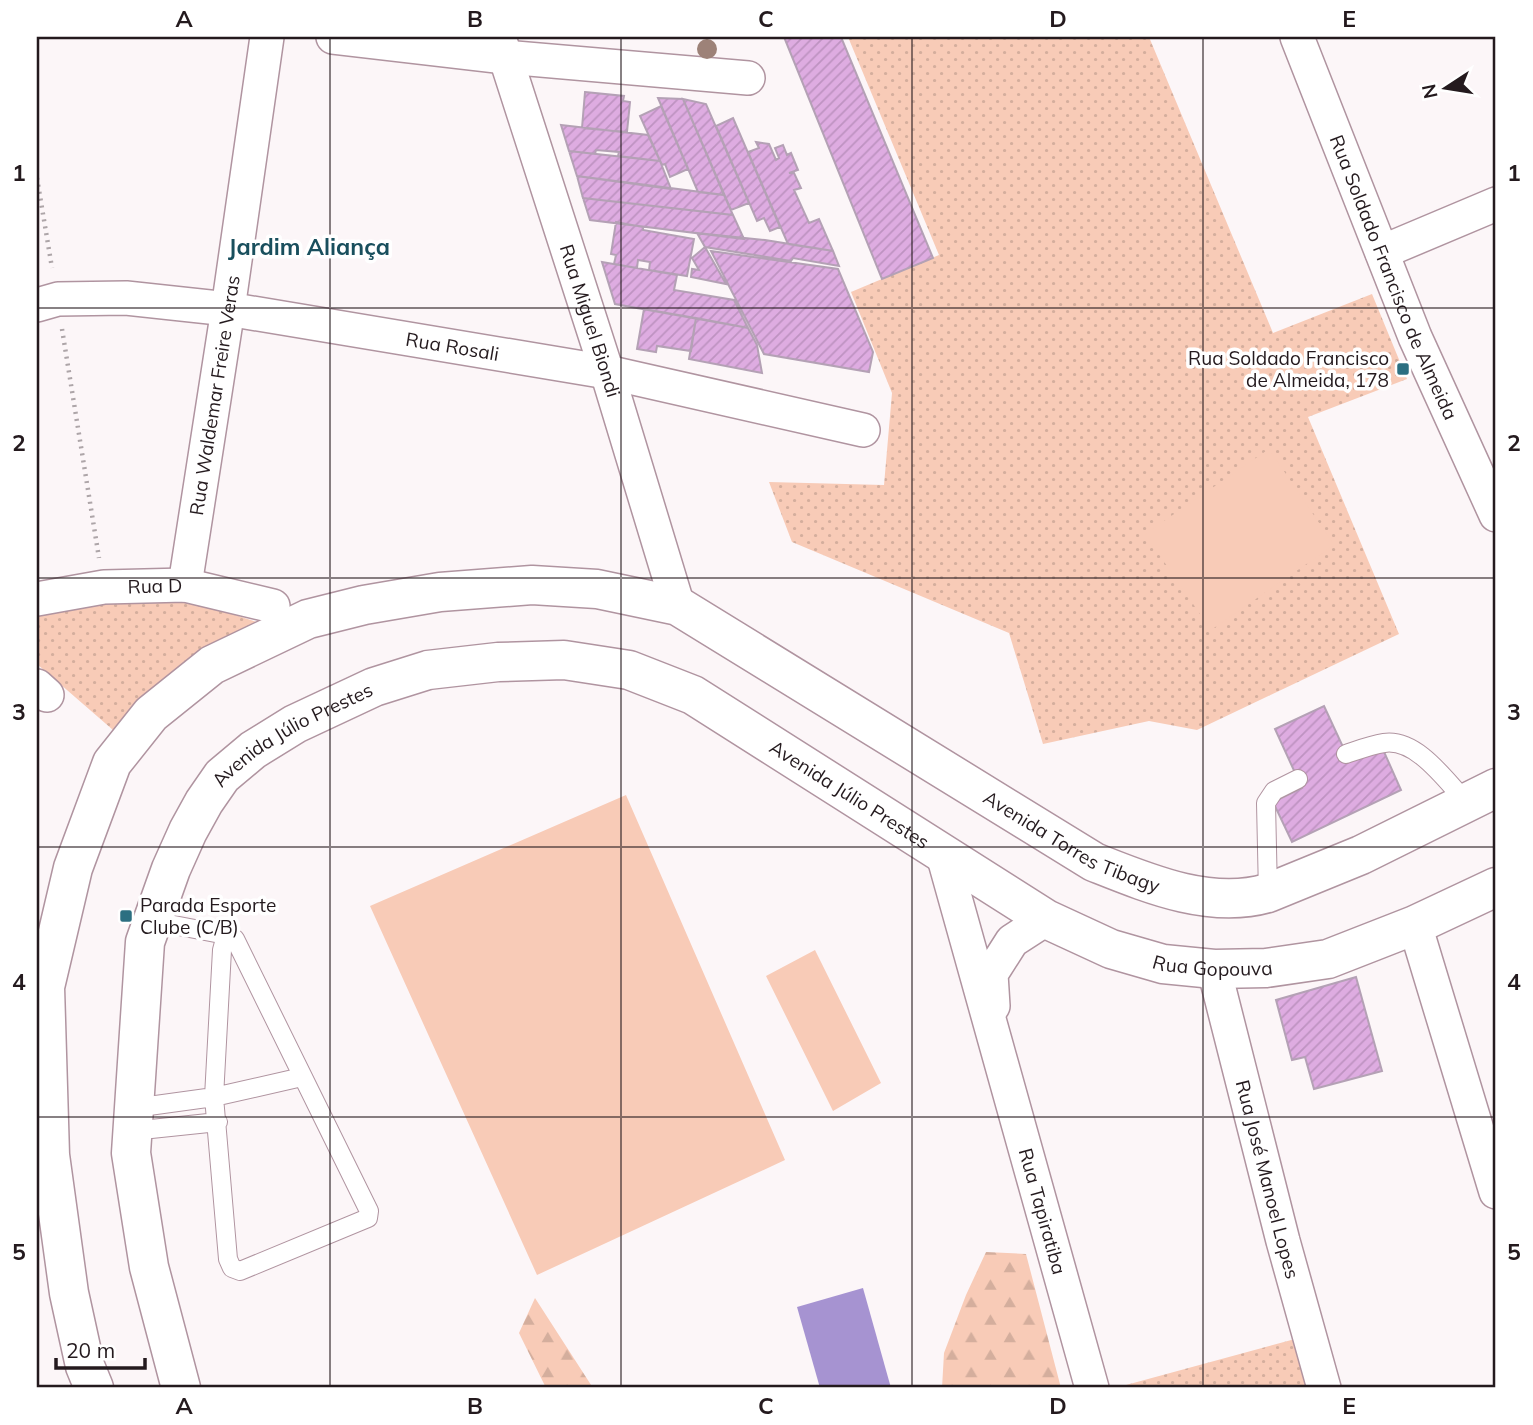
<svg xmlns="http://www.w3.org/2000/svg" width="1533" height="1425" font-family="Mulish,sans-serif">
	<defs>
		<pattern id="grass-dots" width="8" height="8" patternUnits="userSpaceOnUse" patternTransform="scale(1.75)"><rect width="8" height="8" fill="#f8cbb7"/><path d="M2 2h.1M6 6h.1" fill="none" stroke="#d4ae9d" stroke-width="1.8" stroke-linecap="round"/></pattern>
		<pattern id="forest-firs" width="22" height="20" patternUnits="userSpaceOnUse" patternTransform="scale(1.75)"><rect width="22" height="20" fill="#f8cbb7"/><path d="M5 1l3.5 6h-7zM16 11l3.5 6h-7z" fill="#d4ae9d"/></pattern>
		<pattern id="building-hatch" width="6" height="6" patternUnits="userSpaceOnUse" patternTransform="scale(1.75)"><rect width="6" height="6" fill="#deace1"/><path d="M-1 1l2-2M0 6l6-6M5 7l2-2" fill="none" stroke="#be93c1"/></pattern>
	</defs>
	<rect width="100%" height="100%" fill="#fcf6f8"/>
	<path fill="url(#grass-dots)" d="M848,37H1149L1273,333L1372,294L1407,379L1308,417L1399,634L1197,730L1149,721L1043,744L1009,633L792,542L769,482L884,485L892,393L851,292L939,255Z
		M171,594L275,628L174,671L113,730L37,664V613Z
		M1295,1339L1308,1388H1115Z"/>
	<path fill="url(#forest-firs)" d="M986,1252L1026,1254L1061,1388H942L944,1353L966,1295Z
		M535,1298L593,1388H546L519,1333Z"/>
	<path fill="#f8cbb7" d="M1269,449L1334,545L1211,630L1145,534Z
		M626,795L785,1160L537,1275L370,906Z
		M815,950L881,1083L833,1111L766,976Z"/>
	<path fill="#a693d1" d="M863,1288L891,1388H820L797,1307Z"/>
	<path fill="url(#building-hatch)" stroke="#b4a1b5" stroke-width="2" d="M784,37H841L933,258L882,279Z
		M585,92L624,96L623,101L630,102L627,132L582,128Z
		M658,98L683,99L724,195L698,192Z
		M683,99L706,104L749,203L731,210Z
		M661,106L688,169L670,177L665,164L662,165L640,116Z
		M733,118L780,227L770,231L764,218L757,221L716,126Z
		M561,125L648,135L660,161L618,156L619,152L596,150L595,154L569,151Z
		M756,142L769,144L776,160L779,158L775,148L783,145L787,155L791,153L798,170L789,173H794L801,188L794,190L809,223L819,219L833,251L788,244L748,152L759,148Z
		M569,151L660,161L671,189L577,176Z
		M577,176L724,195L733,215L583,198Z
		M583,198L733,215L744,239L590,220Z
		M616,222L643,227V230L694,239L687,276L649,270L650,262L638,260L637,268L614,264L616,255L611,254Z
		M697,233L765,240L833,251L839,266L793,258L791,261L705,247Z
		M705,247L726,284L691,277L692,269L699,270L692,258Z
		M711,251L838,269L873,352L869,372L764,354Z
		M602,262L677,275L674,290L734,300L748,328L615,304Z
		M644,309L696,318L691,351L657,346L656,352L637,349Z
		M696,318L748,328L757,345L762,373L689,359Z
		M1324,706L1349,760L1381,745L1401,790L1292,842L1273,802L1302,788L1275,729Z
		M1356,977L1382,1071L1314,1089L1305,1057L1292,1060L1276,1000Z"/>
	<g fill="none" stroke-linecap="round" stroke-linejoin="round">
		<g stroke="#b094a0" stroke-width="20">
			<path id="service" d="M1346,754C1358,750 1371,745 1384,743C1417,738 1447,782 1467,803
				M1268,893L1266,803L1274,791L1298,779
				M153,921L226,935
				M226,935L235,939L369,1211L368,1218L240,1271L232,1268L228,1259L214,1097L222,950Z
				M134,1108L214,1097L302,1077
				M132,1131L218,1122"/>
		</g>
		<g stroke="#b094a0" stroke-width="36">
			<g id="minor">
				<path d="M333,37L505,57L748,78"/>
				<path id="s1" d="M499,37L607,372L678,606"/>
				<path id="s2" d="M1297,37L1415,337L1496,515"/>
				<path d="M1382,252L1496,204"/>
				<path id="s3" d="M37,305L58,299L126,298L228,309L607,372L863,430"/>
				<path id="s4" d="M185,585L228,309L267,37"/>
				<path id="s5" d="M37,599L104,587L185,585L273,606"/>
				<path d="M37,686L47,695"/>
				<path id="s6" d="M942,851L1092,1388"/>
				<path d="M1415,925L1496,1192"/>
				<path id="s7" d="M1214,969L1283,1241L1324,1388"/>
				<path d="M993,1006L991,974L1012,941L1046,919"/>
			</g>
		</g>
		<g stroke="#b094a0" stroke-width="41">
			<g id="secondary">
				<path id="s8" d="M94,1388L85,1366L69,1293L50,1155L45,987L73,868L112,763L151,714L212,665L308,619L364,605L440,592L532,585L597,589L678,606L1094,862C1147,883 1210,910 1268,893L1361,855L1496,788"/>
				<path id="s9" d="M181,1388L149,1267L131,1153L134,1108L145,942L171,869L188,831L204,802L222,776L253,750L295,724L374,687L428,670L498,662L564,660L629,670L693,695L1046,919L1111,949L1163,964L1214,969L1266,968L1328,959L1415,925L1496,887"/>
			</g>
		</g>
		<path stroke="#ada5a8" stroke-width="4.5" stroke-dasharray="2 5" stroke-linecap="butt" d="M37,178L52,268
			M62,329L99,558"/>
		<use href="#service" stroke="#fff" stroke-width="18"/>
		<use href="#minor" stroke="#fff" stroke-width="33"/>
		<use href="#secondary" stroke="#fff" stroke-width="38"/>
	</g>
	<circle fill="#9d8278" cx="707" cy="49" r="10"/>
	<path fill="none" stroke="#241a1e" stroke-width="2" stroke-opacity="0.55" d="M330,37V1388M621,37V1388M912,37V1388M1203,37V1388M37,308H1496M37,578H1496M37,847H1496M37,1117H1496"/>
	<g fill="#2c6f81" stroke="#fff" stroke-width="2.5">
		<rect x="1396" y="362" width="14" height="14" rx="3.5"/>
		<rect x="119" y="909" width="14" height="14" rx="3.5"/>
	</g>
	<g text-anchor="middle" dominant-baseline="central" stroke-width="7" stroke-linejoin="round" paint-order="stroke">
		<g font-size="19" fill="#241a1e" stroke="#fff">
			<text stroke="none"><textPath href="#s2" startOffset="259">Rua Soldado Francisco de Almeida</textPath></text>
			<text stroke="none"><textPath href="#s1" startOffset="298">Rua Miguel Biondi</textPath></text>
			<text stroke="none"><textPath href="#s3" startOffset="420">Rua Rosali</textPath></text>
			<text stroke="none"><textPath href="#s4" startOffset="192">Rua Waldemar Freire Veras</textPath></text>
			<text stroke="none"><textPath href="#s5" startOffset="119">Rua D</textPath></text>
			<text stroke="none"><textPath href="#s9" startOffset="718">Avenida Júlio Prestes</textPath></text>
			<text stroke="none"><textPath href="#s9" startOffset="1326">Avenida Júlio Prestes</textPath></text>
			<text stroke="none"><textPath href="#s8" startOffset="1722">Avenida Torres Tibagy</textPath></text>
			<text stroke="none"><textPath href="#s9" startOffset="1734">Rua Gopouva</textPath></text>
			<text stroke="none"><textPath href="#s7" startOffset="217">Rua José Manoel Lopes</textPath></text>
			<text stroke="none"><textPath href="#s6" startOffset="374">Rua Tapiratiba</textPath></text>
		</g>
		<g font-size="19" fill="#241a1e" stroke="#fff" text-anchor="end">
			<text x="1389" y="358">Rua Soldado Francisco<tspan x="1389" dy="22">de Almeida, 178</tspan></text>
			<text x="140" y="905" text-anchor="start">Parada Esporte<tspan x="140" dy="22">Clube (C/B)</tspan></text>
		</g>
		<g font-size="23" font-weight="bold" fill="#194f5d" stroke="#fff">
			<text x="309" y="246">Jardim Aliança</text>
		</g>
	</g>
	<rect width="1533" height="1425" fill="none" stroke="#ffffff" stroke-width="77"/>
	<g transform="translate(1446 88) rotate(258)" stroke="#ffffff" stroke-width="5" paint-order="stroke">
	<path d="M0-5L12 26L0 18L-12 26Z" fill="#241a1e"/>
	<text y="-10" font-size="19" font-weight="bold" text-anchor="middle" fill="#241a1e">N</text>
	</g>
	<path d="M56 1358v10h89v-10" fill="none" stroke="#241a1e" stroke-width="3.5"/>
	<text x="66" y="1358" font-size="21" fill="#241a1e" stroke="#ffffff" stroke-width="5" paint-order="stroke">20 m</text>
	<rect x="38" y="38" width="1456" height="1348" fill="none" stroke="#241a1e" stroke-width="2.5"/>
	<g font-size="23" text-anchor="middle" font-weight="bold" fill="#241a1e">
		<text x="184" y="27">A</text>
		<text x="475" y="27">B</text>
		<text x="766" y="27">C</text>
		<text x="1058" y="27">D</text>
		<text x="1349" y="27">E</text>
		<text x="19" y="181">1</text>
		<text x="1514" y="181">1</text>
		<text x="19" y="451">2</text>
		<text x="1514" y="451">2</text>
		<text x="19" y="720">3</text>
		<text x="1514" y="720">3</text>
		<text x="19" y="990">4</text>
		<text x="1514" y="990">4</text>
		<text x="19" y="1260">5</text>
		<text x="1514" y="1260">5</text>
		<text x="184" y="1414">A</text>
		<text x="475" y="1414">B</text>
		<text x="766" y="1414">C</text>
		<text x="1058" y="1414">D</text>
		<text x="1349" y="1414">E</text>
	</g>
</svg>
